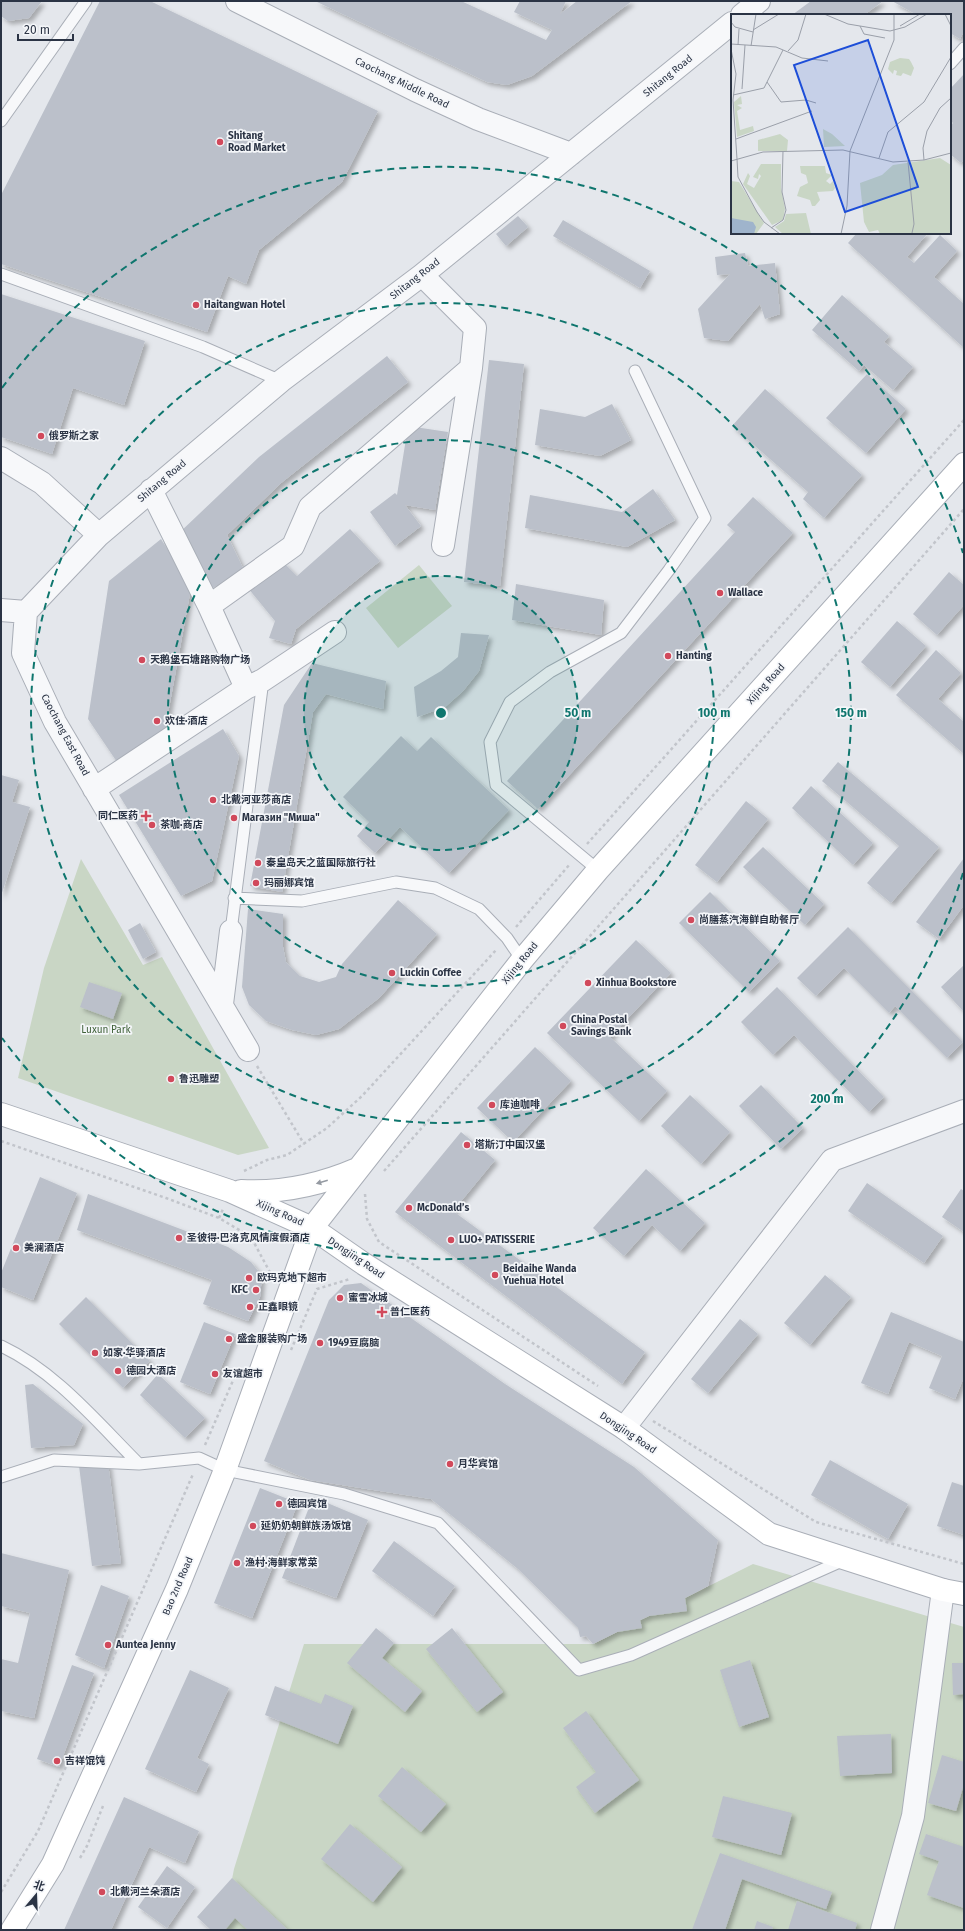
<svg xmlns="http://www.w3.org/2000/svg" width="965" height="1931" font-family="'Fira Sans','Noto Sans SC',sans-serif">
	<defs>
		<filter id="shadow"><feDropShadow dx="3.5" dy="3.5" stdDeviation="2" flood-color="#0004"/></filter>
	</defs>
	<rect width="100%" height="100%" fill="#e4e7ec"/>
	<path fill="#c9d6c5" d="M419,565L452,606L398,648L366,608Z
		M81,859L143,965L162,957L269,1148L238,1155L18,1078L44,968Z
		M753,1564L964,1627V1930H222L234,1869L304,1644H593Z"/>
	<path fill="#bbc0ca" filter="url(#shadow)" d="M1,1H42L29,18L8,21L1,16Z
		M100,1H150L378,111L342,182L259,250L246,284L228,276L207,332L1,264V195Z
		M315,1H461L546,40L552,30L514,12L520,1H566L560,14L577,1H632L532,76L507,85L487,82Z
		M811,1H883L864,15H792Z
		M892,1H964V31L960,39L950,33V15H917Z
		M964,74V160L961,163L950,154V126L953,123L950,120V89Z
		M518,216L528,227L506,246L496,234Z
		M563,220L650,271L640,288L553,236Z
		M857,233H928L907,257L914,263L940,235L957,251L934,277L964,304V348L848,243Z
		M745,253L748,266L775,263L780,314L765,319L760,304L728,341L704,338L698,309L730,274L717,275L715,257Z
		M1,294L145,341L124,405L73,388L52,454L1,437Z
		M842,295L889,336L884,342L913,367L893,390L864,365L859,371L812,330Z
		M387,356L408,382L281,483L227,535L243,568L213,588L178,534L259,457Z
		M489,360L524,364L500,586L464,582Z
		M867,374L906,409L866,453L826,418Z
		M765,389L862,475L824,518L803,499L808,492L732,426Z
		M612,404L631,440L600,456L535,445L540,409L585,417Z
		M408,426L448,432L435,510L405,505L421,526L395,546L370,512L395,493L397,495Z
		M653,489L675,520L627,547L525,528L530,495L622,512Z
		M753,497L793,533L538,809L507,781L735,532L727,525Z
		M350,529L380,561L296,629L291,644L269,638L275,621L248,588L283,562L297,576Z
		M161,539L191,588L165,730L117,762L88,719L109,581Z
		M949,572L964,585V605L937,635L913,614Z
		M516,584L604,600L601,635L512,620Z
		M897,621L926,646L890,687L861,662Z
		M461,633L489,635L479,671L463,691L445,707L417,717L414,687L441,671L458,657Z
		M936,650L961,673L938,699L964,722V754L896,695Z
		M312,663L386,681L383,709L326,694L313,712L282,892L250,886L284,705Z
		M223,729L239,756L212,881L181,896L119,795Z
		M401,736L417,751L431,737L509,810L449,873L400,827L375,853L357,836L369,822L343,797Z
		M838,762L939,847L891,903L867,883L899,846L822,781Z
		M1,775L19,780L12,802L30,807L1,896Z
		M811,786L873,843L853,865L792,808Z
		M746,801L768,819L717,882L695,865Z
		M763,847L824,904L805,925L743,867Z
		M964,858V905L939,939L916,922Z
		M710,892L780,961L749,992L679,923Z
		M398,900L437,934L379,998L339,1029L316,1035L292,1030L266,1021L249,1005L242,987L248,909L283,914V947L286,962L300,976L319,982L336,977L342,964Z
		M140,923L156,952L143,959L128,930Z
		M848,927L963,1042L947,1058L895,1006L889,1013L844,968L816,996L797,978Z
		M636,940L671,973L610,1037L667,1091L639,1121L547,1033Z
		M964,965V1012L941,987Z
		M89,982L122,993L113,1019L80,1007Z
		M777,987L884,1097L869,1112L794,1035L773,1055L741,1022Z
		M535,1047L571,1081L513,1142L477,1108Z
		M761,1085L803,1128L781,1149L739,1106Z
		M690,1095L730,1132L701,1164L661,1126Z
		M461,1132L495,1160L453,1211L645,1352L622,1384L395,1212Z
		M646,1169L705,1223L680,1251L652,1225L624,1256L593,1228Z
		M40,1177L77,1193L33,1300L1,1287V1273Z
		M867,1183L943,1236L924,1263L848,1211Z
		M961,1189L964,1191V1232L942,1217Z
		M88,1194L228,1247L251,1262L262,1276L260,1297L248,1321L203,1304L212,1280L77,1230Z
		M825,1275L851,1297L810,1345L784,1323Z
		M361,1283L505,1384L634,1467L718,1540L708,1586L685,1598L687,1611L649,1616L640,1620L642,1628L617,1632L593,1644L586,1636L580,1637L578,1628L518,1569L431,1499L310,1480L264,1461L329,1300L344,1285Z
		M86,1297L150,1361L123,1388L59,1324Z
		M891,1312L964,1342V1377L955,1399L929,1388L942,1356L909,1342L888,1394L861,1383Z
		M740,1319L758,1334L708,1393L691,1379Z
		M204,1322L235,1334L210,1394L180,1382Z
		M158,1374L205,1418L185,1438L140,1395Z
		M33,1384L83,1424L74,1445L31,1448L25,1385Z
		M830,1460L908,1504L888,1539L811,1495Z
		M108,1463L121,1563L92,1566L79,1466Z
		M952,1482L964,1486V1535L937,1526Z
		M260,1488L298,1503L252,1618L214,1603Z
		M313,1497L368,1520L336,1598L282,1578Z
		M394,1541L455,1586L433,1616L372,1571Z
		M1,1553L69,1570L34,1718L1,1711V1659L18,1663L30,1613L1,1606Z
		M101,1585L129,1596L104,1668L75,1655Z
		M376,1628L394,1643L382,1658L422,1691L405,1712L347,1663Z
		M452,1628L503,1692L477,1712L426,1649Z
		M750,1660L769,1717L739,1727L720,1670Z
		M952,1663H964V1694L953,1695Z
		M72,1665L94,1673L59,1767L37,1759Z
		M190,1670L229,1688L197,1758L209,1764L196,1792L145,1769Z
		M275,1686L321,1704L325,1694L353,1706L338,1744L265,1715Z
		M586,1711L639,1780L595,1813L576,1787L596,1772L563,1728Z
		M891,1734L892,1773L840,1776L837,1736Z
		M942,1755L964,1762V1784L956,1811L928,1803Z
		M402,1767L446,1804L421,1832L378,1796Z
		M723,1796L792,1813L781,1855L712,1837Z
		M124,1797L199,1831L185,1863L149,1847L111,1930H64Z
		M350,1824L402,1867L373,1902L321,1859Z
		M926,1834L964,1847V1908L927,1895L939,1861L919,1854Z
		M720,1853L832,1892L826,1909L742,1879L725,1930H692Z
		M167,1866L195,1887L167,1928L138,1907Z
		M232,1878L288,1930H248L235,1918L225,1930H211L197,1917Z
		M797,1901L857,1923L855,1930H788Z
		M757,1921L773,1927L772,1930H754Z"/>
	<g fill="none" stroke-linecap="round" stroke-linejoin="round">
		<g stroke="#a9aeb7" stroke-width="13">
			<path id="lane" d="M950,64L964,48
				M1,121L86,1
				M1,274L203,347L281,381
				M598,870L496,785L490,742L510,702L550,672L621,633L669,570L705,518L635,371
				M234,898L302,901L396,882L435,888L479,909L507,938L522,960
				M231,931L263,680
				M1,1346C56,1372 96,1421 139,1464
				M1,1477L54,1460L139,1464L199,1458L225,1470L344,1494L438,1523L579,1670L631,1655L844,1560"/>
		</g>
		<g stroke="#a9aeb7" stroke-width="24">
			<path id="street" d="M237,1L415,90L478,119L571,154
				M742,15L759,1
				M422,275L475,328L471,368L443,545
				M1,458L42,483L99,535
				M151,490L209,606
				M1,610L26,612
				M246,688L209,606L293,546L310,507L471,368
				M94,789L246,688L263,680L335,632
				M222,1004L231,931
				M248,1050L55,722L23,653L26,612L99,535L281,381L422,275L732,23
				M624,1428L832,1160L964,1111
				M882,1930L913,1816L943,1590"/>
		</g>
		<g stroke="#a9aeb7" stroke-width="24">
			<path id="secondary" d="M1,1114L230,1191L312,1228L364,1264L624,1428L769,1534L943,1590L964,1594
				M241,1191C281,1193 320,1185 357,1169
				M12,1930L53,1864L177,1589L225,1470L312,1228L522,960L598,870L964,464"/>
		</g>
		<path stroke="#c2c5cb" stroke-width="2.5" stroke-dasharray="3 3" stroke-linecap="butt" d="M587,844L964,420
			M516,927L570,864
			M257,1066L304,1144
			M1,1141L166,1198L219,1218L251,1237L273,1278
			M244,1171L267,1160L287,1155L327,1128L362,1096L497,949
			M384,1171L964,509
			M365,1194L367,1219L379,1242L598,1386
			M219,1218L223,1209
			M291,1350L317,1289L350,1279
			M653,1421L816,1522L964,1564
			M205,1445L238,1369
			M80,1858L87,1846L103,1806
			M1,1892L38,1831L193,1474"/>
		<use href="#lane" stroke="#f7f8fa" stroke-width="11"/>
		<use href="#street" stroke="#f7f8fa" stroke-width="22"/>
		<use href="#secondary" stroke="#fff" stroke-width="22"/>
	</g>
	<defs><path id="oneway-solid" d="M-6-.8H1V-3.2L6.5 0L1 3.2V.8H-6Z"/></defs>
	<use fill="#959aa2" href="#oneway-solid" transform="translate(322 1182) rotate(164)"/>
	<circle cx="441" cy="713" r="137" fill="#0f766e" fill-opacity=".12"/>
	<g fill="none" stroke="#0f766e" stroke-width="2" stroke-dasharray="7 5">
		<circle cx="441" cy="713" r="137"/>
		<circle cx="441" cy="713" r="273"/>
		<circle cx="441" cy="713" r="410"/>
		<path d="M963 873A546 546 0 0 1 2 1038M2 388A546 546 0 0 1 963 553"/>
	</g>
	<g fill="#d1495b" stroke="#f4f6f9" stroke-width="1.5">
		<circle cx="220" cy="142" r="4"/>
		<circle cx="196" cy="305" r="4"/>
		<circle cx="41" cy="436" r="4"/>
		<circle cx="720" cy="593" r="4"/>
		<circle cx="668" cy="656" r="4"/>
		<circle cx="142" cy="660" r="4"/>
		<circle cx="157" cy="721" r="4"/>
		<circle cx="213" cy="800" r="4"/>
		<path d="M144 810h4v4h4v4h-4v4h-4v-4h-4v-4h4z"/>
		<circle cx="234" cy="818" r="4"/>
		<circle cx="152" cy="825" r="4"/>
		<circle cx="258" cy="863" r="4"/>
		<circle cx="256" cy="883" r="4"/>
		<circle cx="691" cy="920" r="4"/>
		<circle cx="392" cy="973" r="4"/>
		<circle cx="588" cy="983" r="4"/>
		<circle cx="563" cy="1026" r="4"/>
		<circle cx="171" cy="1079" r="4"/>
		<circle cx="492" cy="1105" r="4"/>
		<circle cx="467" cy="1145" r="4"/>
		<circle cx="409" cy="1208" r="4"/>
		<circle cx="179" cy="1238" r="4"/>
		<circle cx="451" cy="1240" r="4"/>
		<circle cx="16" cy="1248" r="4"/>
		<circle cx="495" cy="1275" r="4"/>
		<circle cx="249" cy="1278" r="4"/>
		<circle cx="256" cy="1290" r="4"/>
		<circle cx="340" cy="1298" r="4"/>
		<circle cx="250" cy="1307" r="4"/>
		<path d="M380 1306h4v4h4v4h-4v4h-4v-4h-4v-4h4z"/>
		<circle cx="229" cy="1339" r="4"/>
		<circle cx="320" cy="1343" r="4"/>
		<circle cx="95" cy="1353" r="4"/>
		<circle cx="118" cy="1371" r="4"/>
		<circle cx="215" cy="1374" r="4"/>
		<circle cx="450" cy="1464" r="4"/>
		<circle cx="279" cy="1504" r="4"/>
		<circle cx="253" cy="1526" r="4"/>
		<circle cx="237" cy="1563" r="4"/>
		<circle cx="108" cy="1645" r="4"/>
		<circle cx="57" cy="1761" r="4"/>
		<circle cx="102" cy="1892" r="4"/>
	</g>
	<g text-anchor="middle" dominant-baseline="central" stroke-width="3.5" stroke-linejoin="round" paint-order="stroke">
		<g font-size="10" fill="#2b3445" stroke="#f4f6f9">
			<text transform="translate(668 76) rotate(-39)">Shitang Road</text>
			<text transform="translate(402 83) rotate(26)">Caochang Middle Road</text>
			<text transform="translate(415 279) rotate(-38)">Shitang Road</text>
			<text transform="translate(162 481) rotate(-40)">Shitang Road</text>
			<text transform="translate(766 684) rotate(-48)">Xijing Road</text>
			<text transform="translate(65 735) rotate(62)">Caochang East Road</text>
			<text transform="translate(520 963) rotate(-51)">Xijing Road</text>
			<text transform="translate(280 1213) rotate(24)">Xijing Road</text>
			<text transform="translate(356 1258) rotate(34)">Dongjing Road</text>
			<text transform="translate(628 1433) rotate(34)">Dongjing Road</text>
			<text transform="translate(178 1586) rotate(-67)">Bao 2nd Road</text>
		</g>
		<g font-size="10" font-weight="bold" fill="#2b3445" stroke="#f4f6f9" text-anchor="start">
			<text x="228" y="136">Shitang<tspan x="228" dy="12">Road Market</tspan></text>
			<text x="204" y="305">Haitangwan Hotel</text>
			<text x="49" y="436">俄罗斯之家</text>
			<text x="728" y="593">Wallace</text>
			<text x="676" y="656">Hanting</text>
			<text x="150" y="660">天鹅堡石塘路购物广场</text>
			<text x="165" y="721">欢住·酒店</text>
			<text x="221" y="800">北戴河亚莎商店</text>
			<text x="138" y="816" text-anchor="end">同仁医药</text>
			<text x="242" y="818">Магазин "Миша"</text>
			<text x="160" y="825">茶咖·商店</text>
			<text x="266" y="863">秦皇岛天之蓝国际旅行社</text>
			<text x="264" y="883">玛丽娜宾馆</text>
			<text x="699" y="920">尚膳蒸汽海鲜自助餐厅</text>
			<text x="400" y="973">Luckin Coffee</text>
			<text x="596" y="983">Xinhua Bookstore</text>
			<text x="571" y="1020">China Postal<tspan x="571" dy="12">Savings Bank</tspan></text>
			<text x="179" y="1079">鲁迅雕塑</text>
			<text x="500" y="1105">库迪咖啡</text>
			<text x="475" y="1145">塔斯汀中国汉堡</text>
			<text x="417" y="1208">McDonald’s</text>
			<text x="187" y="1238">圣彼得·巴洛克风情度假酒店</text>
			<text x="459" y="1240">LUO+ PATISSERIE</text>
			<text x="24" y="1248">美澜酒店</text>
			<text x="503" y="1269">Beidaihe Wanda<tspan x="503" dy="12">Yuehua Hotel</tspan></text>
			<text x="257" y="1278">欧玛克地下超市</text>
			<text x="248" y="1290" text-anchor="end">KFC</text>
			<text x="348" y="1298">蜜雪冰城</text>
			<text x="258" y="1307">正鑫眼镜</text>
			<text x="390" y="1312">普仁医药</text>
			<text x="237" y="1339">盛金服装购广场</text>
			<text x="328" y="1343">1949豆腐脑</text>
			<text x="103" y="1353">如家·华驿酒店</text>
			<text x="126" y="1371">德园大酒店</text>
			<text x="223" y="1374">友谊超市</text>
			<text x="458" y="1464">月华宾馆</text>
			<text x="287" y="1504">德园宾馆</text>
			<text x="261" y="1526">延奶奶朝鲜族汤饭馆</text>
			<text x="245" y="1563">渔村·海鲜家常菜</text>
			<text x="116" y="1645">Auntea Jenny</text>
			<text x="65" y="1761">吉祥馄饨</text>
			<text x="110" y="1892">北戴河兰朵酒店</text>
		</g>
		<g font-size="10" fill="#3f6138" stroke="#f4f6f9">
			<text x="106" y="1030">Luxun Park</text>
		</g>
	</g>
	<g transform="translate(731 14)">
		<rect width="220" height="220" fill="#e4e7ec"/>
		<path d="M169,44L178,45L180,48L183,54L180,62L172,59L170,62L165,61L166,57L163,56L162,60L157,55L159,48ZM10,82L11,90L6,91L11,94L6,97L9,116L22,112L23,117L6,123L3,88ZM92,115L101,120L114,132L93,133ZM49,120L57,126L56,137H27V126ZM209,144L220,151V220H149L147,216L138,218L133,208L129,169L151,161L162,151ZM30,150H50V174L54,195L52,206L41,211L12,170L17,159L19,162L16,170L23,174L30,162L28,160L27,165L22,163ZM69,152H94L95,159L101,161L95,167L99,170L102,167L104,174L102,177L86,178L89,186L84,192H81L79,186L66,182L69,173L77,169L75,161L70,159ZM0,167L8,168L33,209L25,220H16L0,207ZM75,199L80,220H52L44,213L53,207L55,200Z" fill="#c9d6c5"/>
		<path d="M0,204L22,208L25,213L23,220H0Z" fill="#9fb4cc"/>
		<path fill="none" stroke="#9a9fa9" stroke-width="1" d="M0,0V8L4,13L22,18M93,0L117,10L159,17L174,13L196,0M214,0L220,12M129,12L133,20L154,24M169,12L189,0M22,16L48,0M0,30L45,33L71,44L97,47M7,31L8,15M20,32L25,0M0,35L5,60L2,86L6,145M57,37L67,26L75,0M36,68L50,88L75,86L85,89M11,75L14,31M2,81L33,74L52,36M5,125L81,97M119,137L163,26V0M148,144L157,118L193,88L220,43M6,145L7,163L26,198L33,208L49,220M193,146L192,134L196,117L209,94L220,84M0,147L32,138L112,136L162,148L193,146L220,139M177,148L183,210L181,219M40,214L52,206L55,196L51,178L52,137M110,220L116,192L119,137"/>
		<path fill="#1d4ed8" fill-opacity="0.15" stroke="#1d4ed8" stroke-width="2" d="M137,26L187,173L114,198L63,51Z"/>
		<rect width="220" height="220" fill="none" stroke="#2b3445" stroke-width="2"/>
	</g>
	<circle cx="441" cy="713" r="6" fill="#0f766e" stroke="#f4f6f9" stroke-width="2"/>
	<g font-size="12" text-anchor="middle" font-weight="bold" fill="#0f766e" stroke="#f4f6f9" stroke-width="3.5" stroke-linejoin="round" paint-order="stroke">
		<text x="578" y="717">50 m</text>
		<text x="714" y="717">100 m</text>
		<text x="851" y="717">150 m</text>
		<text x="827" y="1103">200 m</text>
	</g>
	<rect width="965" height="1931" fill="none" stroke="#2b3445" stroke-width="4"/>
	<g transform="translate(36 1895) rotate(19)" stroke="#f4f6f9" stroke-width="3" paint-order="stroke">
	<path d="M0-3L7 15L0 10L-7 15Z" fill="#2b3445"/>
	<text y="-6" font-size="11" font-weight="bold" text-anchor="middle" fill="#2b3445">北</text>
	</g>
	<path d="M18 34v6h55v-6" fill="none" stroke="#2b3445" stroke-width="2"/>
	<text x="24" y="34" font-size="12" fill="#2b3445" stroke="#f4f6f9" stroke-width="3" paint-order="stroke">20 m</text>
</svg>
